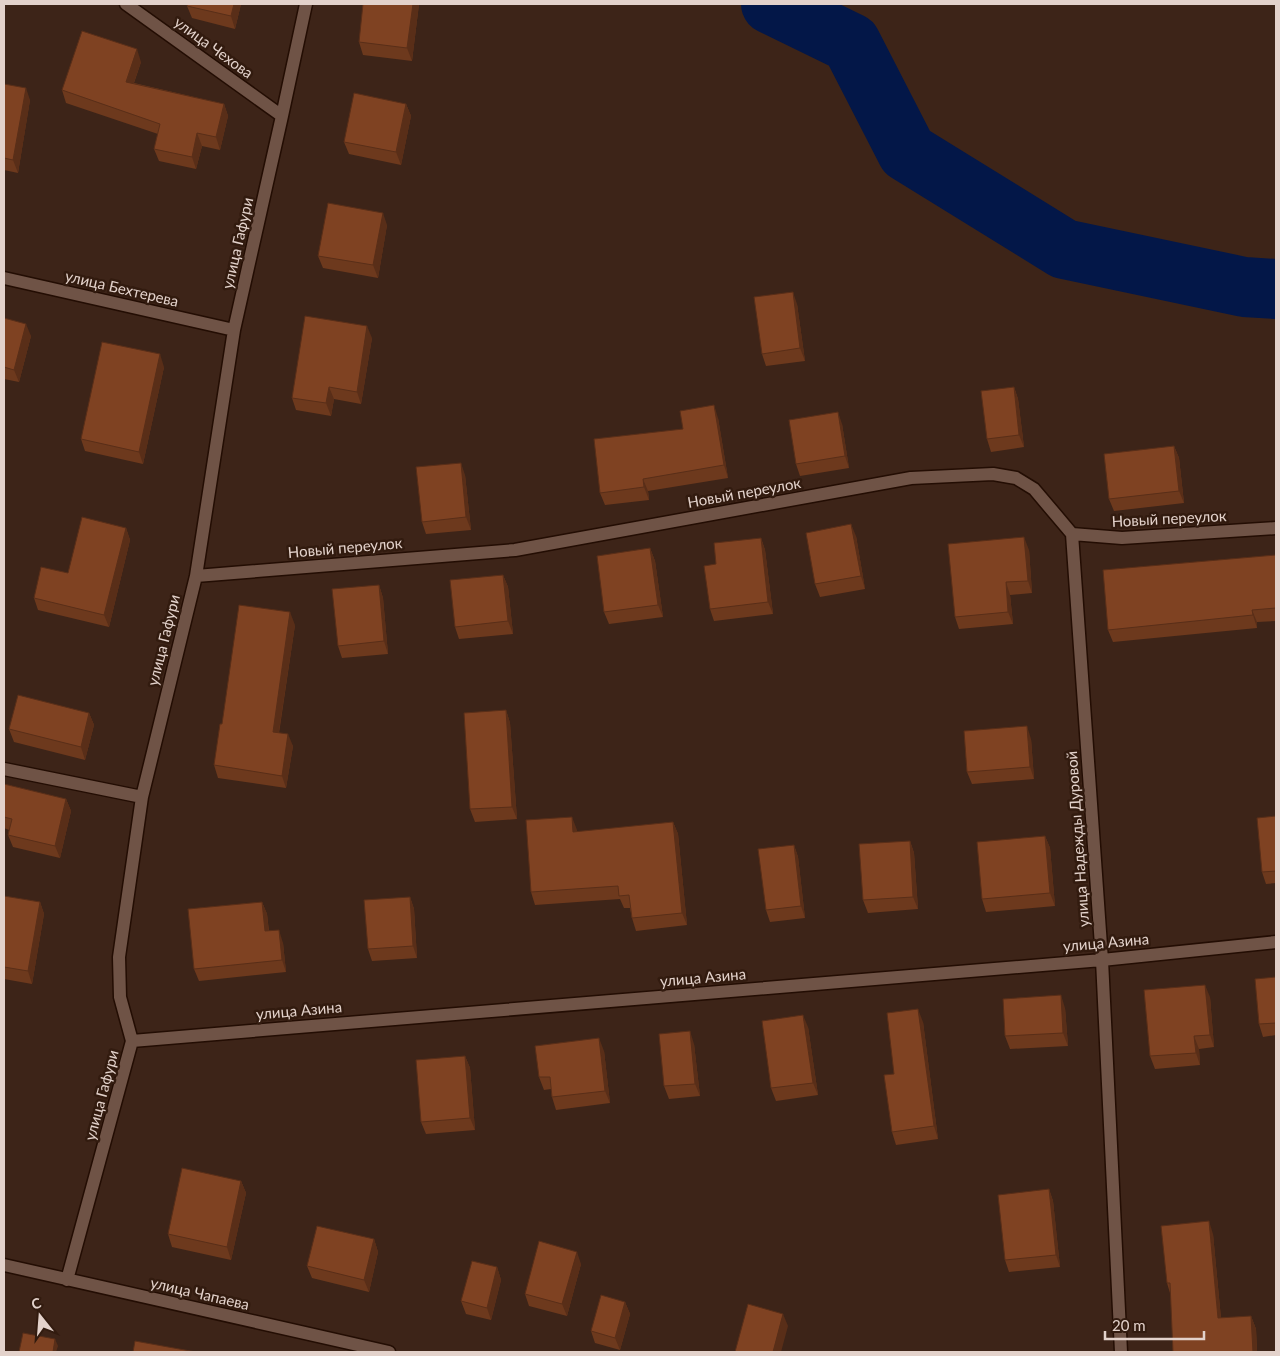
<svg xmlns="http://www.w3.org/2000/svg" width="1280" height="1356" font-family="Lato,sans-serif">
	<rect width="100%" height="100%" fill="#3d2418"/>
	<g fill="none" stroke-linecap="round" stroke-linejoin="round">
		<path stroke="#031748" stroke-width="60" d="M771,4L851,43L907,152L1064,249L1244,287L1276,289"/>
		<g stroke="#230d03" stroke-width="15">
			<path id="minor" d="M126,4L282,116
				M4,278L234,330
				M1072,534L1102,960L1121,1352
				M196,576L515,550L911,478L993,474L1016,478L1034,489L1072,534L1122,538L1276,528
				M4,769L142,797
				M132,1041L1102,960L1276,942
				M4,1265L389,1352
				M67,1280L132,1041L120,997L119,957L142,797L196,576L234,330L282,116L306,4"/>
		</g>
		<use href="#minor" stroke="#6f5346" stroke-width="12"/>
	</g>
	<path fill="#6d391d" d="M188,4H241L235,29L192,18L187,6Z
		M419,4L412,61L363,55L359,42Z
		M141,62L134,83L224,104L228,116L220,150L202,146L196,169L159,161L154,149L158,134L66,103L62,90Z
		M4,84L30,100L18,173L4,170Z
		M406,104L411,116L401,165L349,154L344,142Z
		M387,225L378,278L323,268L318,256Z
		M797,304L805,361L766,366L762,354Z
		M4,318L31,336L19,382L4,379Z
		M372,338L361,404L334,399L331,416L296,410L292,398Z
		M164,367L143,464L85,451L81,439Z
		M1014,387L1018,399L1024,447L991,452L987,439Z
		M718,418L728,478L648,491L649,500L605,505L600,493L683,429Z
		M842,424L849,468L800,476L796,464Z
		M1174,446L1179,458L1184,503L1114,511L1109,499Z
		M465,475L471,530L426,534L422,522Z
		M126,528L130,540L109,627L38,610L34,598L68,573Z
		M856,536L865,589L820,597L815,584Z
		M761,538L765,550L773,614L714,621L710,609L716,564Z
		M650,548L655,561L663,617L609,624L604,612Z
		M1029,550L1032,593L1010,595L1013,624L959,629L955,617Z
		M1276,555V621L1257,622V628L1113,642L1108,630Z
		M503,575L508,587L513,634L459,639L455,627Z
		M379,585L383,598L388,654L342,658L338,646Z
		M295,625L279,733L293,746L286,788L218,778L214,765L222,724Z
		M506,710L510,723L517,819L475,822L470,809Z
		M89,713L94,725L85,760L14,742L9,729Z
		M1031,739L1034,779L972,784L967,772Z
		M4,784L66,799L71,811L60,858L13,847L8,835L9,830L4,828Z
		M1276,816V883L1266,884L1262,872Z
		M673,822L678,834L687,925L636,931L632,918L630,908H624L620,899L535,905L531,892L577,830V832Z
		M1045,836L1050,848L1055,906L986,912L982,899Z
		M910,841L914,853L918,909L868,913L863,900Z
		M794,845L798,857L805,918L770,922L766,910Z
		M4,896L40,902L44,914L32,984L4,979Z
		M410,897L414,909L417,958L372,961L368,949Z
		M262,902L267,914L269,931L283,943L286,972L199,981L194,969Z
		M1276,977V1035L1263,1037L1259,1024Z
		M1210,997L1214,1047L1199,1049L1200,1065L1155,1069L1150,1056Z
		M1065,1008L1068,1046L1010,1049L1005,1036Z
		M923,1022L938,1139L896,1145L892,1132L894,1074Z
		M808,1027L818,1095L776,1101L771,1088Z
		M694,1044L700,1096L669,1099L664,1086Z
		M604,1051L610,1103L556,1110L552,1097L551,1089L544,1090L539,1077Z
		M465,1056L470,1068L475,1130L426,1134L421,1122Z
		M241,1181L246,1193L231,1260L172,1247L168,1234Z
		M1049,1189L1053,1201L1060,1267L1009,1272L1005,1260Z
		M1213,1234L1221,1318L1251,1316L1256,1329L1257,1352L1170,1293L1167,1283Z
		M374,1239L378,1252L369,1292L312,1278L307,1266Z
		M581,1264L567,1316L529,1306L525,1294Z
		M497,1267L501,1280L491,1320L466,1314L461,1301Z
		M625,1302L630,1314L620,1350L595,1343L591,1331Z"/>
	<path fill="#592e18" d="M234,4H241L235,29L231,16Z
		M413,4H419L412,61L407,48Z
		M137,49L141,62L130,94L126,82Z
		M26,88L30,100L18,173L13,160Z
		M224,104L228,116L220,150L216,137Z
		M406,104L411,116L401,165L396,152Z
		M197,133L202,146L196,169L192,157Z
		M383,213L387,225L378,278L373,265Z
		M793,292L797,304L805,361L800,348Z
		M26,324L31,336L19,382L14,370Z
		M367,326L372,338L361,404L357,392Z
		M160,354L164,367L143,464L139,452Z
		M329,387L334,399L331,416L326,403Z
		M1014,387L1018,399L1024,447L1019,435Z
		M714,405L718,418L728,478L724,465Z
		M838,412L842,424L849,468L845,456Z
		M1174,446L1179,458L1184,503L1179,491Z
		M461,463L465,475L471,530L466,517Z
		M643,479L648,491L649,500L644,487Z
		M851,524L856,536L865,589L861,576Z
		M126,528L130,540L109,627L104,615Z
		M1024,537L1029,550L1032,593L1028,581Z
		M761,538L765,550L773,614L768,602Z
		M650,548L655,561L663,617L658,605Z
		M503,575L508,587L513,634L508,621Z
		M1006,582L1010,595L1013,624L1008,612Z
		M379,585L383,598L388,654L384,641Z
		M1252,610L1257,622V628L1253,615Z
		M290,612L295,625L277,744L273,732Z
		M506,710L510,723L517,819L512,807Z
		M89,713L94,725L85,760L81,747Z
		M1027,726L1031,739L1034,779L1030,767Z
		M288,734L293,746L286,788L282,776Z
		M66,799L71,811L60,858L55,846Z
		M572,817L577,830L578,845L573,832Z
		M673,822L678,834L687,925L682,913Z
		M1045,836L1050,848L1055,906L1050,893Z
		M910,841L914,853L918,909L913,897Z
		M794,845L798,857L805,918L801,906Z
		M410,897L414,909L417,958L413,946Z
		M40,902L44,914L32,984L28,971Z
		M262,902L267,914L270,944L265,931Z
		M279,930L283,943L286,972L282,960Z
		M1205,985L1210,997L1214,1047L1210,1035Z
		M1061,995L1065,1008L1068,1046L1063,1033Z
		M918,1009L923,1022L938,1139L934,1126Z
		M803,1015L808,1027L818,1095L813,1083Z
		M690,1031L694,1044L700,1096L695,1084Z
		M1194,1036L1199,1049L1200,1065L1196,1053Z
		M599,1038L604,1051L610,1103L605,1091Z
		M465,1056L470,1068L475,1130L470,1118Z
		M4,1143L5,1147L4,1154Z
		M241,1181L246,1193L231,1260L227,1247Z
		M1049,1189L1053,1201L1060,1267L1056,1255Z
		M1209,1221L1213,1234L1222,1330L1218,1318Z
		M374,1239L378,1252L369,1292L364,1280Z
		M577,1252L581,1264L567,1316L562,1304Z
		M497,1267L501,1280L491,1320L487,1308Z
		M625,1302L630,1314L620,1350L615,1338Z
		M783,1314L788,1326L781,1352H773Z
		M1251,1316L1256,1329L1257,1352H1253Z
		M55,1339L58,1346L56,1352H53Z"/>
	<path fill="#7f4222" stroke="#592e18" d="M188,4H234L231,16L187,6Z
		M363,4H413L407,48L359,42Z
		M82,31L137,49L126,82L224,104L216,137L197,133L192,157L154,149L160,124L62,90Z
		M4,84L26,88L13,160L4,158Z
		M354,93L406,104L396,152L344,142Z
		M328,203L383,213L373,265L318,256Z
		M793,292L800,348L762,354L754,297Z
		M305,316L367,326L357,392L329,387L326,403L292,398Z
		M4,318L26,324L14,370L4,367Z
		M102,342L160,354L139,452L81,439Z
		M1014,387L1019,435L987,439L981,391Z
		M714,405L724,465L643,479L644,487L600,493L594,439L683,429L680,411Z
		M838,412L845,456L796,464L789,420Z
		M1174,446L1179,491L1109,499L1104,454Z
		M461,463L466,517L422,522L416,467Z
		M82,517L126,528L104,615L34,598L41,567L68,573Z
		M851,524L861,576L815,584L806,533Z
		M1024,537L1028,581L1006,582L1008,612L955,617L948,544Z
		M761,538L768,602L710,609L704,566L716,564L714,543Z
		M650,548L658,605L604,612L597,556Z
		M1276,555V608L1252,610L1253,615L1108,630L1103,570Z
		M503,575L508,621L455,627L450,580Z
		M379,585L384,641L338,646L332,589Z
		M239,605L290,612L273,732L288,734L282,776L214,765L220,724H222Z
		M18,695L89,713L81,747L9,729Z
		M506,710L512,807L470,809L464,713Z
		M1027,726L1030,767L967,772L964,731Z
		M4,784L66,799L55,846L8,835L12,819L4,817Z
		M1276,816V871L1262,872L1257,818Z
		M572,817L573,832L673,822L682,913L632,918L629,895L619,896L618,886L531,892L526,820Z
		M1045,836L1050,893L982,899L977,842Z
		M910,841L913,897L863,900L859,844Z
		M794,845L801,906L766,910L758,849Z
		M4,896L40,902L28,971L4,967Z
		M410,897L413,946L368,949L364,900Z
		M262,902L265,931L279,930L282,960L194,969L188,909Z
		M1276,977V1023L1259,1024L1255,979Z
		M1205,985L1210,1035L1194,1036L1196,1053L1150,1056L1144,990Z
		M1061,995L1063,1033L1005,1036L1003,999Z
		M918,1009L934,1126L892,1132L884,1075L894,1074L887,1013Z
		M803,1015L813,1083L771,1088L762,1021Z
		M690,1031L695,1084L664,1086L659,1034Z
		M599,1038L605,1091L552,1097L550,1077H539L535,1046Z
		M465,1056L470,1118L421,1122L416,1060Z
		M182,1168L241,1181L227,1247L168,1234Z
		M1049,1189L1056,1255L1005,1260L998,1195Z
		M1209,1221L1218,1318L1251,1316L1253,1352H1173L1170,1283H1167L1161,1226Z
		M317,1226L374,1239L364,1280L307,1266Z
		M539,1241L577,1252L562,1304L525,1294Z
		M472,1261L497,1267L487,1308L461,1301Z
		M601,1295L625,1302L615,1338L591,1331Z
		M748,1304L783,1314L773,1352H735Z
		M23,1333L55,1339L53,1352H19Z
		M135,1341L196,1352H133Z"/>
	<g text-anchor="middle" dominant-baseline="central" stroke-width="5" stroke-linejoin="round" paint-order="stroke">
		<g font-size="15" fill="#e3d2cb" stroke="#321b0f">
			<text transform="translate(214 47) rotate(36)">улица Чехова</text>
			<text transform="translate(237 243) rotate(-77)">улица Гафури</text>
			<text transform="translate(122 288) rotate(13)">улица Бехтерева</text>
			<text transform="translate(744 492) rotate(-10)">Новый переулок</text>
			<text transform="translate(1169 518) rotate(-3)">Новый переулок</text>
			<text transform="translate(345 547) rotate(-5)">Новый переулок</text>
			<text transform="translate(163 640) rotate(-76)">улица Гафури</text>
			<text transform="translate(1077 839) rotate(-94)">улица Надежды Дуровой</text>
			<text transform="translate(1106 942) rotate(-5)">улица Азина</text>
			<text transform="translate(703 977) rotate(-5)">улица Азина</text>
			<text transform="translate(299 1010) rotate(-5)">улица Азина</text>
			<text transform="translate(101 1095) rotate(-75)">улица Гафури</text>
			<text transform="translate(200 1293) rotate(13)">улица Чапаева</text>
		</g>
	</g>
	<rect width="1280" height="1356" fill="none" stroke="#e3d2cb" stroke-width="10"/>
	<g transform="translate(40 1316) rotate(343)" stroke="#321b0f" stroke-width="4" paint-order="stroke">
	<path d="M0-4L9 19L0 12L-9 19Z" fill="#e3d2cb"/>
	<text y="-8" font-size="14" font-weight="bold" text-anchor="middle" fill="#e3d2cb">С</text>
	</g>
	<path d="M1105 1331v8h99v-8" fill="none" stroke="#e3d2cb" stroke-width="2.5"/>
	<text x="1112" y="1331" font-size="15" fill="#e3d2cb" stroke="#321b0f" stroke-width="4" paint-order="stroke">20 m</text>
</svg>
